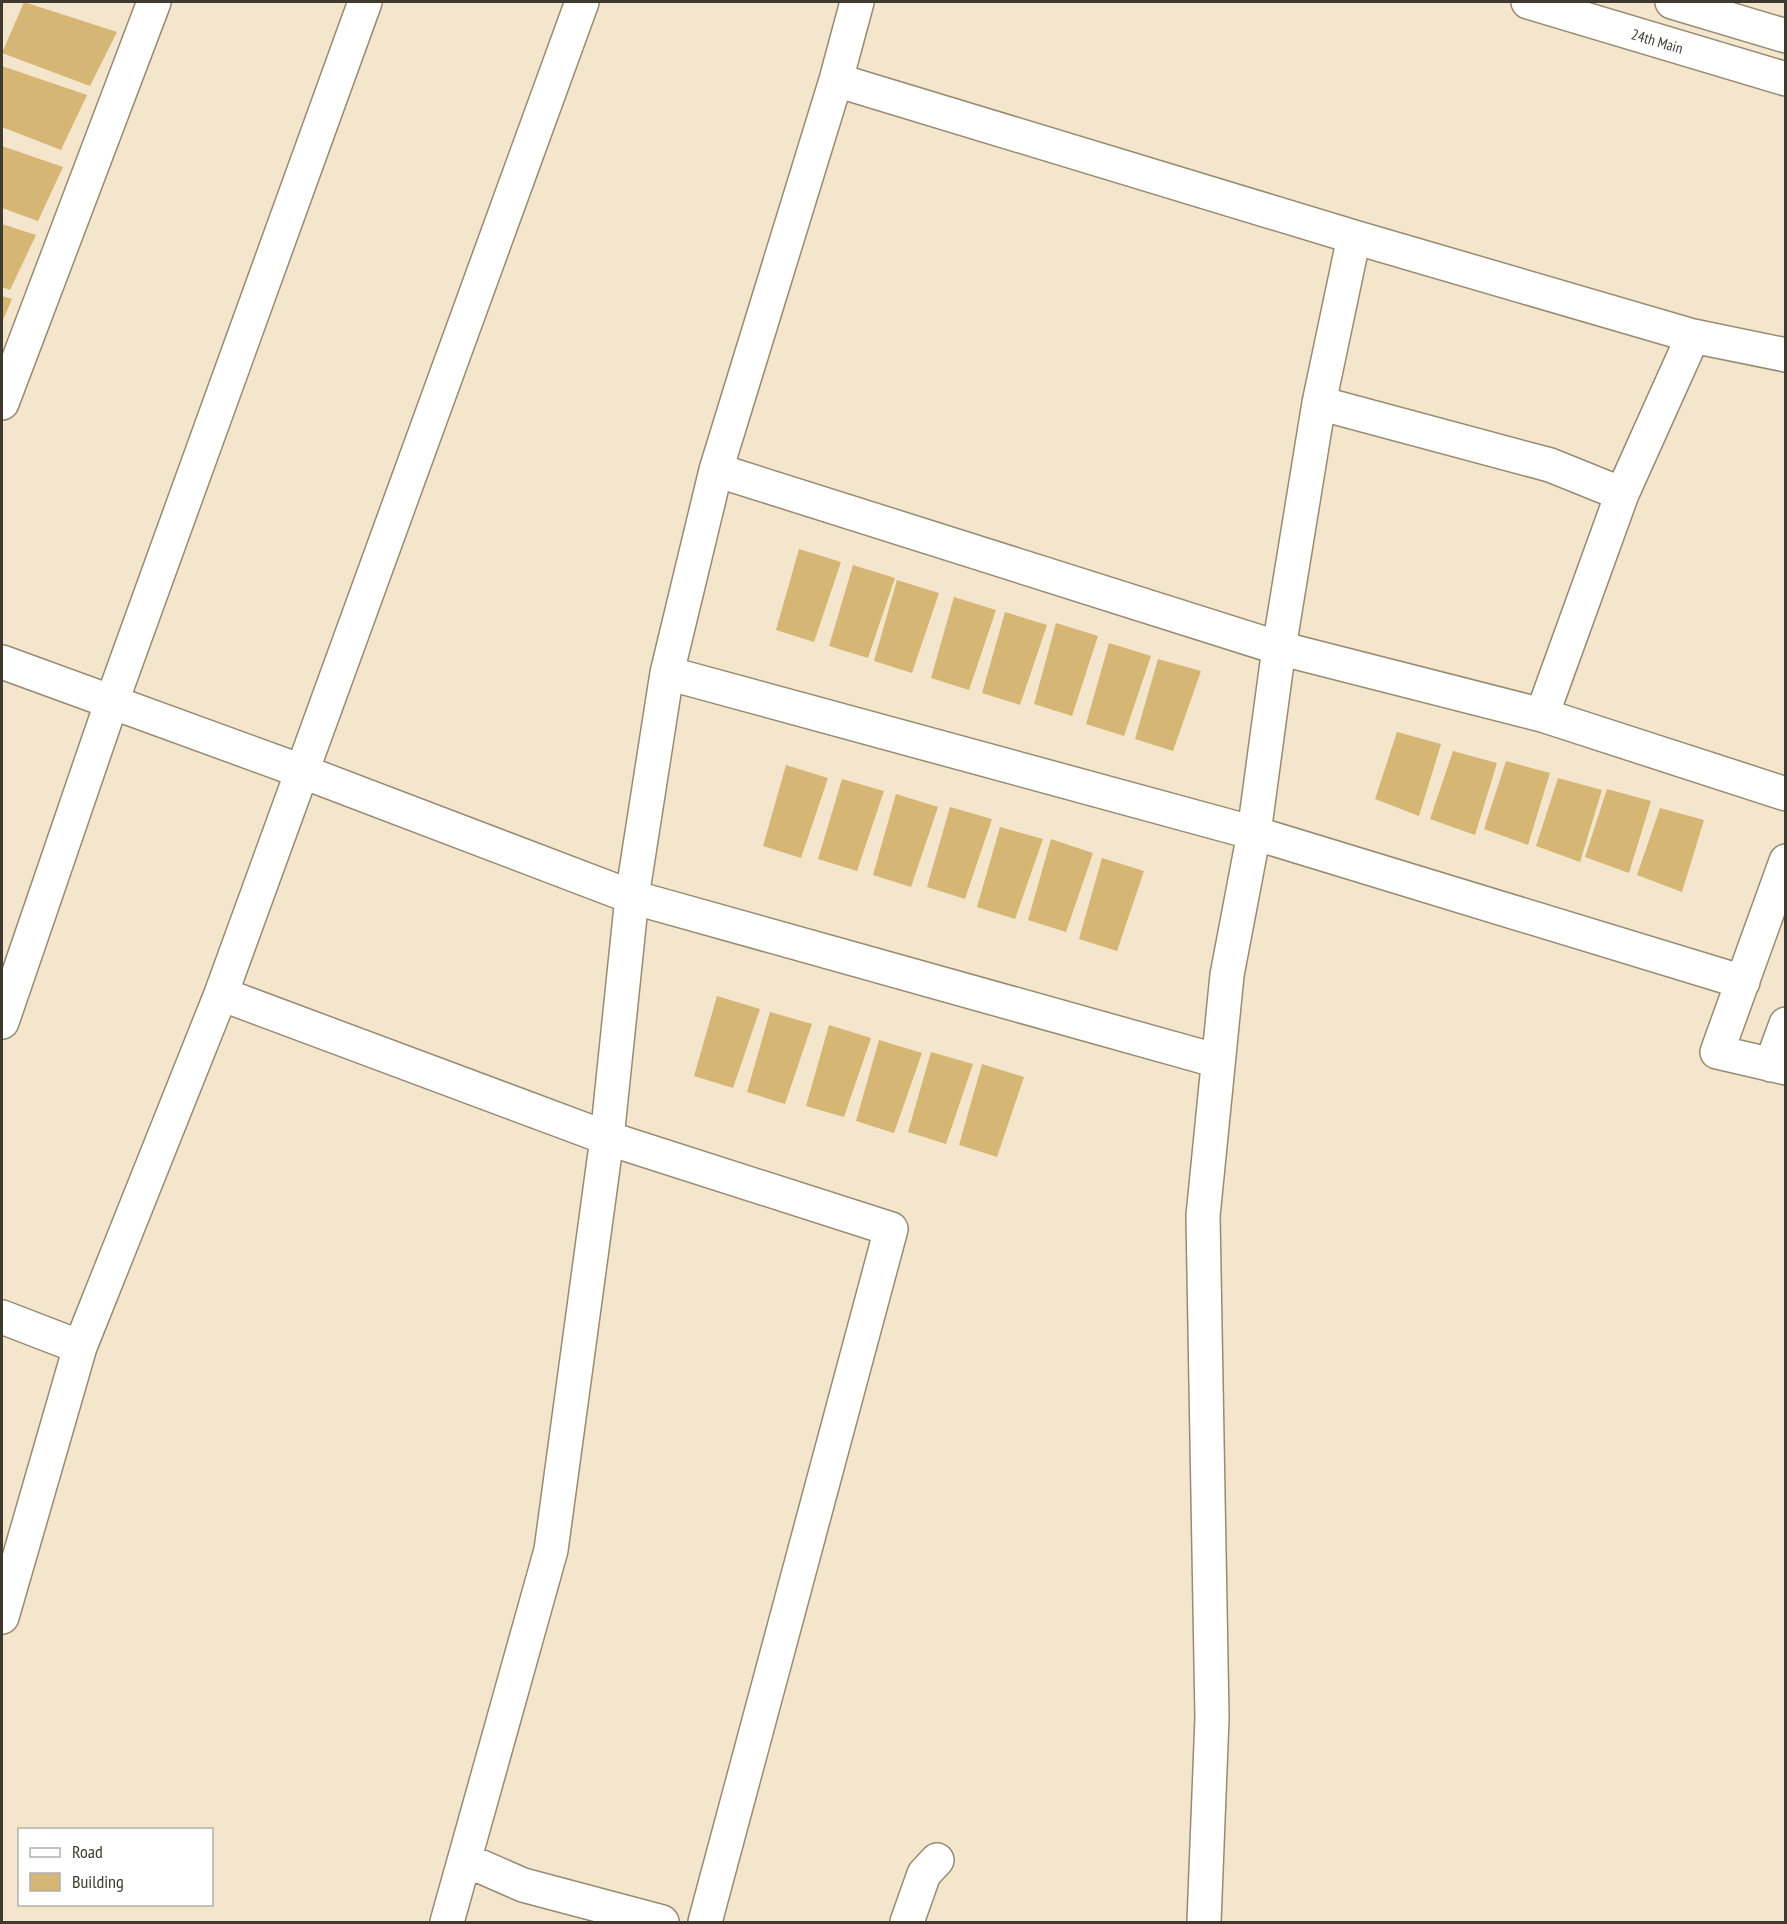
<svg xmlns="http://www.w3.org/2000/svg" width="1787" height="1924" font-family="'PT Sans Narrow',sans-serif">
	<rect width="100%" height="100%" fill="#f4e6cc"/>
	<path fill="#d6b674" d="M24,2L117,32L90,86L2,53Z
		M2,66L87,95L61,150L2,127Z
		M2,146L63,167L38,221L2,208Z
		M2,224L36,235L10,290L2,287Z
		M2,296L12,299L2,322Z
		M799,549L841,562L814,642L776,630Z
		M853,565L895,578L868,658L829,646Z
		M897,580L939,593L912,673L874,661Z
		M954,597L996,610L969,690L931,678Z
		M1005,612L1047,625L1020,705L982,693Z
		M1056,623L1098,636L1072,716L1034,704Z
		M1109,643L1151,656L1124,736L1086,724Z
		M1158,659L1201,671L1173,751L1135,739Z
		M1397,732L1441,744L1419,816L1375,799Z
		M1453,751L1497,763L1475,835L1430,819Z
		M1506,761L1550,773L1528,845L1484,829Z
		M786,765L828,778L801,858L763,846Z
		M1558,778L1602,790L1580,862L1536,846Z
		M842,779L884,791L857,871L818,859Z
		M1607,789L1651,801L1629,873L1585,857Z
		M896,794L938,807L911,887L873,875Z
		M950,807L992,819L965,899L927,887Z
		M1660,808L1704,820L1682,892L1637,875Z
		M1000,827L1043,839L1015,919L977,907Z
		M1051,839L1093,853L1066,932L1028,920Z
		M1102,858L1144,871L1117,951L1079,939Z
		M717,996L760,1009L733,1088L694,1076Z
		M770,1012L812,1024L785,1104L747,1092Z
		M829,1025L871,1038L844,1117L806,1106Z
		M879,1040L922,1053L894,1133L856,1121Z
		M931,1052L973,1064L946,1144L908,1132Z
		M982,1064L1024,1077L997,1157L959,1145Z"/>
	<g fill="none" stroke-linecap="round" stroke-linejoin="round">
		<g stroke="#978b72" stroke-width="36">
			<path id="street" d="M836,80L1354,237L1693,336L1786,355
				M2,403L154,2
				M1319,403L1550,465L1622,494
				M716,470L1279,648L1542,715L1786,794
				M2,662L301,771L632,897L1218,1061
				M667,673L1254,833L1743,982
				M1542,715L1622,494L1693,336
				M1786,861L1717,1052L1786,1068
				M221,994L607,1138L891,1229L705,1922
				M2,1022L112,701L365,2
				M1771,1065L1786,1024
				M2,1317L80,1347
				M2,1617L80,1347L221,994L582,2
				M466,1860L523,1885L662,1922
				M447,1922L551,1550L607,1138L632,897L667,673L716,470L836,80L857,2
				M907,1922L924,1874L937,1860
				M1204,1922L1212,1718L1203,1216L1227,975L1254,833L1279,648L1319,403L1354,237"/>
		</g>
		<g stroke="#978b72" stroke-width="36">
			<g id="secondary">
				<path id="s1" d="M1528,2L1786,79"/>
				<path d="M1672,2L1786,36"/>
			</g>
		</g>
		<use href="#street" stroke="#fff" stroke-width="33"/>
		<use href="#secondary" stroke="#fff" stroke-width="33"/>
	</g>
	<g text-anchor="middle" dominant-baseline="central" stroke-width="4.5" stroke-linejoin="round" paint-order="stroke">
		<g font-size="15" fill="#3f3a30" stroke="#fff">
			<text stroke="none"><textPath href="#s1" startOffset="135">24th Main</textPath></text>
		</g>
	</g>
	<rect width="1787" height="1924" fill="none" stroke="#3f3a30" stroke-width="6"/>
	<rect x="18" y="1828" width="195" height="78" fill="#ffffff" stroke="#b2b0ac" stroke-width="1.5"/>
	<rect x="30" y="1848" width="30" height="9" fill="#ffffff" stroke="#b2b0ac" stroke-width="1.5"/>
	<text x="72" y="1858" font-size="18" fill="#3f3a30">Road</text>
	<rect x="30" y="1873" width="30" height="18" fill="#d6b674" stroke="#b2b0ac" stroke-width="1.5"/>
	<text x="72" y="1888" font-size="18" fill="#3f3a30">Building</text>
</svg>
